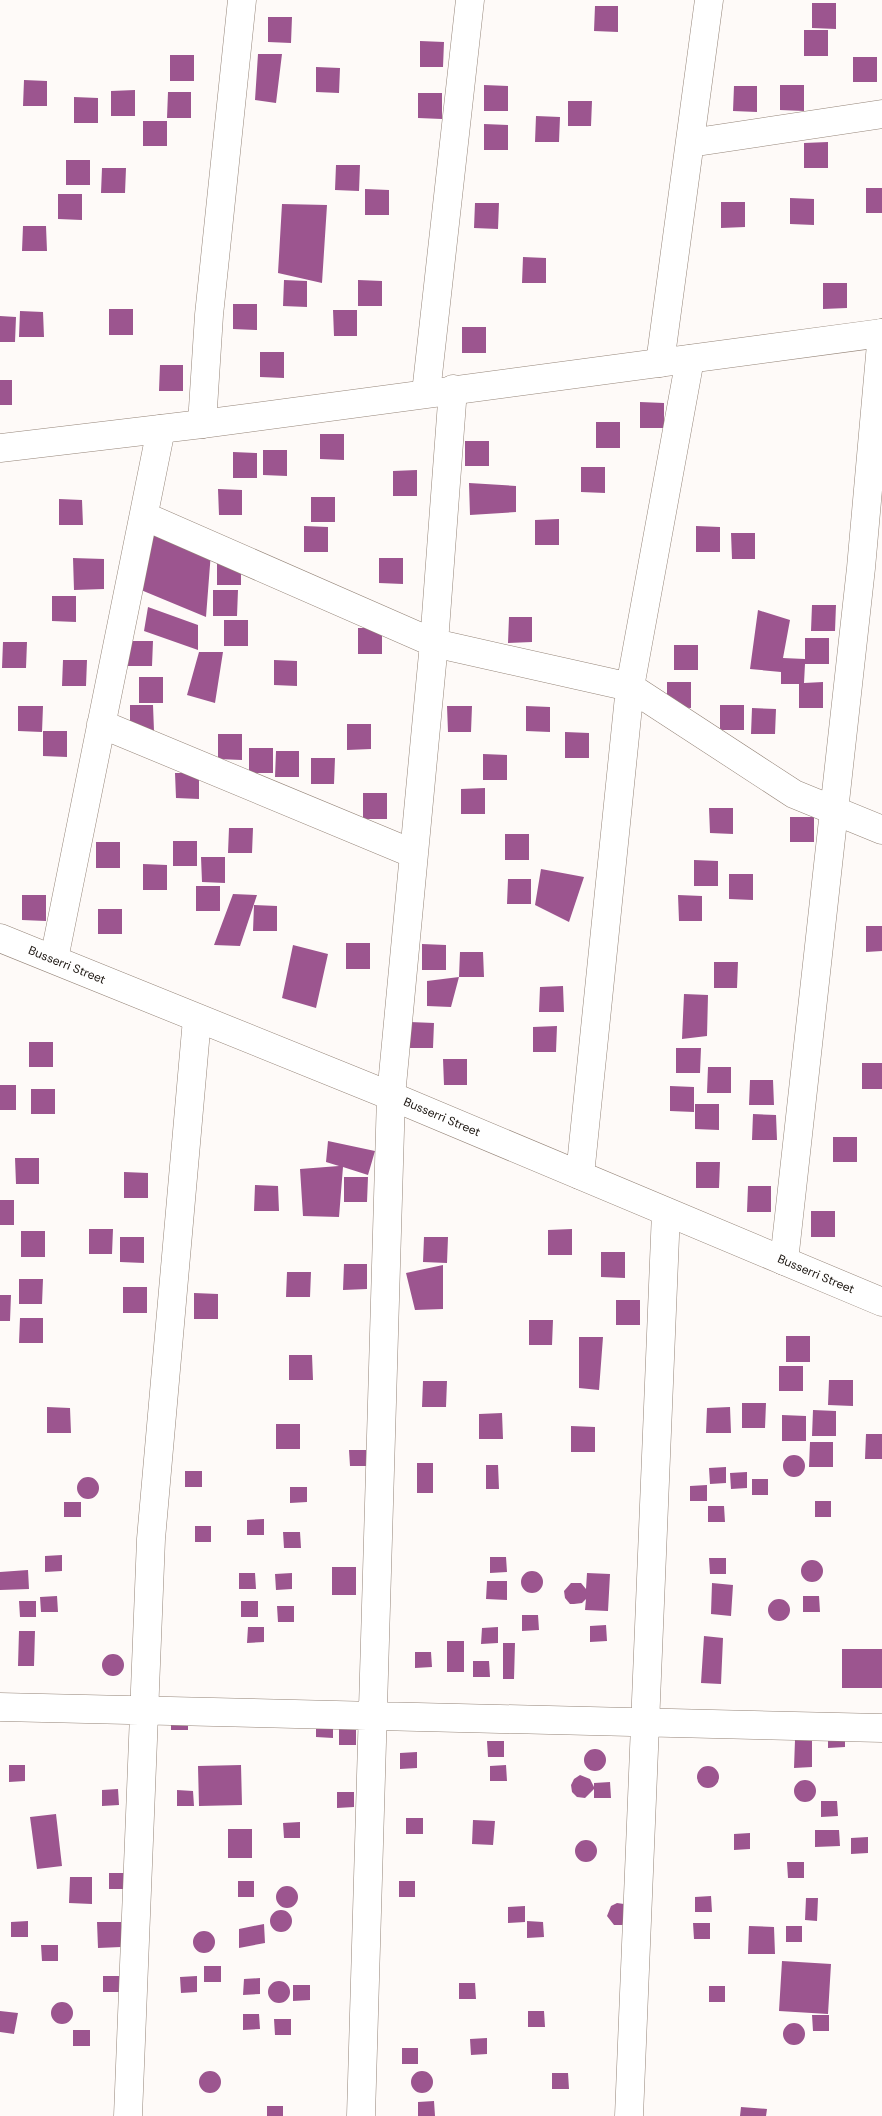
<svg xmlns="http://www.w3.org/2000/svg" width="882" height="2116" font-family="'DM Sans',sans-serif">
	<rect width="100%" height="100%" fill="#fefaf8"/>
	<path fill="#9c558f" d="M812,3H836V29L812,28Z
		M595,6H618V32L594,31Z
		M268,17H292L291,43L268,42Z
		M804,30H828V56H804Z
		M420,41L444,42L443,67H420Z
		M258,54H282L276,103L255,100Z
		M170,55H194V81H170Z
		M853,57H877V82H853Z
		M316,67L340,68L339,93L316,92Z
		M24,80L47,81V106H23Z
		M484,85L508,86V111H484Z
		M780,85H804V111L780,110Z
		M734,86H757V112L733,111Z
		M135,90V116H111V91Z
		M168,92H191V118H167Z
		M418,93H442V119L418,118Z
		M74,97L98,98V123H74Z
		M568,101H592L591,126H568Z
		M536,116L560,117L559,142H535Z
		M143,121H167V146H143Z
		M484,124L508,125V150H484Z
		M828,142V168H804V143Z
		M66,160H90V185H66Z
		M336,165H360L359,191L335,190Z
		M102,168H126L125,193H101Z
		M866,188H882V213H866Z
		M365,189L389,190V215H365Z
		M58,194H82V220L58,219Z
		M790,198L814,199V225L790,224Z
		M721,202H745V227L721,228Z
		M475,203H499L498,229L474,228Z
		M282,204L327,205L322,283L278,273Z
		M23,226H46L47,251H22Z
		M523,257L546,258V283H522Z
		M284,280L307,281V307L283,306Z
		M358,280L382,281V306H358Z
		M823,283H847V308L823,309Z
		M233,304H257V330L233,329Z
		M109,309H133V335H109Z
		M333,310H357V336H334Z
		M20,311L43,312L44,337H19Z
		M0,316L16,317L15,342H0Z
		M462,327H486V353H462Z
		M260,352H284V378L260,377Z
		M160,365H183V391H159Z
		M0,380H12V405H0Z
		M640,402L664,403V428H640Z
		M596,422H620V448H596Z
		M320,434H344V460L320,459Z
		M465,441H489V466H465Z
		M263,450H287V476L263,475Z
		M233,452L257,453V478H233Z
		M581,467H605V493L581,492Z
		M417,470V496H393V471Z
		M469,483L516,486V512L470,515Z
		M218,489L242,490V515H219Z
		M311,497H335V522H311Z
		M59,499L82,500L83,525H59Z
		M559,519V545H535V520Z
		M304,526L328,527V552H304Z
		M696,526L720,527V552H696Z
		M153,527L211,552L206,617L141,590Z
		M731,533H755V559H732Z
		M73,558L104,559V589L74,590Z
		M379,558H403V584L379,583Z
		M217,560H241V585H217Z
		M213,590H238L237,616H213Z
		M52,596H76V622L52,621Z
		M812,605H836L835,631H811Z
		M148,607L198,625V650L144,631Z
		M758,610L790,620L783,658L805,659V638H829V664H805L804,683L823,682V708H799V684H781V672L750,669Z
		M509,617H532V642L508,643Z
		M224,620H248V646H224Z
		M358,628H382V654H358Z
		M129,641H153L152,666H128Z
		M3,642H27L26,668H2Z
		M674,645H698V670H674Z
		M199,652H223L215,703L187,695Z
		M63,660H87L86,686H62Z
		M274,660L297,661V686L274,685Z
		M139,677H163V703H139Z
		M667,682H691V708L667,707Z
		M130,705H153L154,731H130Z
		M720,705H744V730H720Z
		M18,706H43L42,732L18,731Z
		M447,706H472L471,732H448Z
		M526,706L550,707V732L526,731Z
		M752,708L776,709L775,734H751Z
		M347,724H371V749L347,750Z
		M43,731H67V757L43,756Z
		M565,732L589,733V758H565Z
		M218,734H242V760L218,759Z
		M249,748H273V773H249Z
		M276,751H299V777H275Z
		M483,754L507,755V780H483Z
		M311,758H335L334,784H311Z
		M175,773H199V799L176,798Z
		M485,788V814H461V789Z
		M363,793H387V819H363Z
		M709,808H733V834L710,833Z
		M790,817H814V842H790Z
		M229,828H253L252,853H228Z
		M505,834H529V860H505Z
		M173,841H197V866H173Z
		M96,842H120V868H96Z
		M201,857H225V883L202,882Z
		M694,860L718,861V886H694Z
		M143,864L167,865V890H143Z
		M541,869L584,877L569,922L535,905Z
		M729,874H753V900L729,899Z
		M508,879H531V904H507Z
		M196,886H220V911H196Z
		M233,894L257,895L240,946L214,945Z
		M22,895H46V921L22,920Z
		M678,895L702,896V921H679Z
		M254,905L277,906V931H253Z
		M98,909H122V934H98Z
		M866,926H882V951L866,952Z
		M346,943H370V969H346Z
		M422,944L446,945V970H422Z
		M293,945L328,954L316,1008L282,998Z
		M460,952H483L484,977H459Z
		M714,962H738L737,988H714Z
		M459,977L451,1007L427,1006V981Z
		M563,986L564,1012H539L540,987Z
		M684,994L708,995L707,1036L682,1039Z
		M410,1022L434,1023L433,1048H410Z
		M557,1026L556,1052H533V1027Z
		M29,1042H53V1067H29Z
		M676,1048H701L700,1073H676Z
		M443,1059H467V1085H444Z
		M862,1063H882V1089H862Z
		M708,1067H731V1093H707Z
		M750,1080H773L774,1105H749Z
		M0,1085H16V1110H0Z
		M670,1086L694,1087V1112L670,1111Z
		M31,1089H55V1114H31Z
		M695,1104H719V1130L695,1129Z
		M753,1114L776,1115L777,1140H752Z
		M833,1137H857V1162H833Z
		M328,1141L375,1151L368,1175L343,1167L339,1217L303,1216L300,1169L339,1166L326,1162Z
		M15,1158H39V1184H16Z
		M696,1162H720L719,1188H696Z
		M124,1172L148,1173V1198H124Z
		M344,1177H368L367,1202H344Z
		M255,1185L278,1186L279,1211H254Z
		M748,1186H771V1212H747Z
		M0,1200H14V1225H0Z
		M811,1211H835V1237H811Z
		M89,1229H113L112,1254H89Z
		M572,1229V1255H548V1230Z
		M21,1231H45V1257H21Z
		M120,1237H144V1263L120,1262Z
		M424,1237H448L447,1263L423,1262Z
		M601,1252H625V1278L601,1277Z
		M344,1264H367V1289L343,1290Z
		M443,1265V1309L415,1310L406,1273Z
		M287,1272H311L310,1297H286Z
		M19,1279H43L42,1304H19Z
		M123,1287H147V1313H123Z
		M194,1293L218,1294V1319H194Z
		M0,1295H11L10,1321H0Z
		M616,1300H640V1325H616Z
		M20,1318H43V1343H19Z
		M529,1320H553L552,1345H529Z
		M786,1336H810V1362H786Z
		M579,1337H603L599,1390L579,1388Z
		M289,1355H312L313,1380H289Z
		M779,1366H803V1391H779Z
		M829,1380H853V1406L828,1405Z
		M423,1381H447L446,1407H422Z
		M742,1403H766L765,1428H742Z
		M47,1407L70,1408L71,1433H47Z
		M730,1407L731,1433H706L707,1408Z
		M813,1410L836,1411V1436H812Z
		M502,1413L503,1439H479V1414Z
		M782,1415L806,1416V1441H782Z
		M276,1424H300V1449H276Z
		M571,1426L595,1427V1452H571Z
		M866,1434H882V1459H865Z
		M810,1442H833V1467H809Z
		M349,1450H366L367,1466H350Z
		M783 1466a11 11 0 1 1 22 0a11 11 0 1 1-22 0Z
		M417,1463H433V1493H417Z
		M486,1465H498L499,1489H486Z
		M726,1467V1483L710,1484L709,1468Z
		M185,1471H202V1487H185Z
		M747,1472V1488L731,1489L730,1473Z
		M77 1488a11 11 0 1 1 22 0a11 11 0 1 1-22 0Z
		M752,1479H768V1495H752Z
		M707,1485V1501H690V1486Z
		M290,1487H307V1502L290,1503Z
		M815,1501H831V1517H815Z
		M64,1502H81V1517H64Z
		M708,1506H724L725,1522H708Z
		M264,1519V1535H247V1520Z
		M195,1526H211V1542H195Z
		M283,1532H300L301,1548H284Z
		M62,1555V1571L45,1572V1556Z
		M490,1557H506L507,1572L490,1573Z
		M709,1558H726V1574H710Z
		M801 1571a11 11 0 1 1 22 0a11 11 0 1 1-22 0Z
		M332,1567H356V1595H332Z
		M28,1570L29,1589L0,1590V1572Z
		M521 1582a11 11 0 1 1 22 0a11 11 0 1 1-22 0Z
		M239,1573H255L256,1589H239Z
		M292,1573V1589L276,1590L275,1574Z
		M587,1573L610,1574L608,1611L585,1610L586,1599L582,1603L574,1604H570L565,1598L564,1591L571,1583H581L586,1589Z
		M487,1581H507V1600L486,1599Z
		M712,1583L733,1585L731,1616L711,1614Z
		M57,1596L58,1612H41L40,1597Z
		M803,1596H819L820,1612H803Z
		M768 1610a11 11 0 1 1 22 0a11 11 0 1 1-22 0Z
		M19,1601H36V1617H20Z
		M241,1601H258V1617H241Z
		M277,1606H294V1622H278Z
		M522,1615H538L539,1630L522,1631Z
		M606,1625L607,1641L590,1642V1626Z
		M248,1627H264V1642L247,1643Z
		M498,1627V1643L481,1644L482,1628Z
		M19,1631H35L34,1666H18Z
		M704,1636L723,1638L721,1684L701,1683Z
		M447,1641H464V1672H447Z
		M503,1643H515L514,1679H503Z
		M842,1649H882V1688H842Z
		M415,1652H431L432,1667L415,1668Z
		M102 1665a11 11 0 1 1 22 0a11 11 0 1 1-22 0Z
		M473,1661H489L490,1677H473Z
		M171,1714H188V1730H171Z
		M316,1721L333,1722V1738L316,1737Z
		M339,1729H356V1745H339Z
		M845,1731V1747L828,1748V1732Z
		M795,1740H812V1767L794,1768Z
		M487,1741H504V1757H488Z
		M584 1760a11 11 0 1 1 22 0a11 11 0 1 1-22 0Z
		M417,1752V1768L400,1769V1753Z
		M9,1765H25V1781L9,1782Z
		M241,1765L242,1805L199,1806L198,1766Z
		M506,1765L507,1781H490V1766Z
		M697 1777a11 11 0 1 1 22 0a11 11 0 1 1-22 0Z
		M580,1775L590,1779L594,1787V1783L610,1782L611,1798H594V1789L585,1798L577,1797L572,1792L571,1785L574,1779Z
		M794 1791a11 11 0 1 1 22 0a11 11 0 1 1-22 0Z
		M118,1789L119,1805L102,1806V1790Z
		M177,1790L193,1791L194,1806H177Z
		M337,1792H354V1807L337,1808Z
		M821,1801H837L838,1816L821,1817Z
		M56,1814L62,1866L37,1869L30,1817Z
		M406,1818H423V1834H406Z
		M473,1820L495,1821L493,1845L472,1844Z
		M300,1822V1838H284L283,1823Z
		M228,1829H252V1858H228Z
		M815,1830H839L840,1846L815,1847Z
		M750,1833V1849L734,1850V1834Z
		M868,1837V1853L851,1854V1838Z
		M575 1851a11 11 0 1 1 22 0a11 11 0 1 1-22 0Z
		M787,1862H804V1878H788Z
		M109,1873H126V1889H109Z
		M70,1877H92V1904L69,1903Z
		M238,1881H254V1897H238Z
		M399,1881H415V1897H399Z
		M276 1897a11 11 0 1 1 22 0a11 11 0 1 1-22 0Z
		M711,1896L712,1912H695V1897Z
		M806,1898H818L817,1921L805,1920Z
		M617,1903L624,1904L625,1924L622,1925H614L607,1916L611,1906Z
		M525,1906V1922L508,1923V1907Z
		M270 1921a11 11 0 1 1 22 0a11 11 0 1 1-22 0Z
		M28,1921V1937H11V1922Z
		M527,1921L543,1922L544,1937L527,1938Z
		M97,1922H121V1947L98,1948Z
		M693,1923H710V1939H694Z
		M264,1924L265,1943L239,1948V1929Z
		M749,1926L774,1927L775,1954H748Z
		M786,1926H802V1942H786Z
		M193 1942a11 11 0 1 1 22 0a11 11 0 1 1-22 0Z
		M41,1945H58V1961H42Z
		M782,1961L831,1964L828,2014L779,2011Z
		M204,1966H221V1982H204Z
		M103,1976H119V1992H103Z
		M197,1976V1992L181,1993L180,1977Z
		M260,1978V1994L243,1995L244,1979Z
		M268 1992a11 11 0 1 1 22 0a11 11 0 1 1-22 0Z
		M459,1983H475L476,1999H459Z
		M293,1985H310V2000L293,2001Z
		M709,1986H725V2002H709Z
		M51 2013a11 11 0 1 1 22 0a11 11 0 1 1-22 0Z
		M0,2011L18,2013L14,2034L0,2032Z
		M528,2011H544L545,2027H528Z
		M243,2014H259L260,2029L243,2030Z
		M812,2015H829V2031H813Z
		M274,2019H291V2035H275Z
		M783 2034a11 11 0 1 1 22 0a11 11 0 1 1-22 0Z
		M73,2030H90V2046H73Z
		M487,2038V2054L471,2055L470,2039Z
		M402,2048H418V2064H402Z
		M199 2082a11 11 0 1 1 22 0a11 11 0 1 1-22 0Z
		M411 2082a11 11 0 1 1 22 0a11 11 0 1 1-22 0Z
		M552,2073H568L569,2089H552Z
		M434,2101L435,2116H418V2102Z
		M267,2106H283V2116H267Z
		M741,2107L767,2109L766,2116H740Z"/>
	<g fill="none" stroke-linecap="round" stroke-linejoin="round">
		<g stroke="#958579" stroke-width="29">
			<path id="street" d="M690,143L882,114
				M660,363L709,0
				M426,393L470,0
				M202,424L209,315L242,0
				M144,516L434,643L630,687L794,794L882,830
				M101,724L414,854
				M54,959L161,429
				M580,1175L630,687L690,359
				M784,1261L861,568L882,333
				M0,1707L882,1728
				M128,2116L151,1539L197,1019
				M361,2116L391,1096L434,643L453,389
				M629,2116L666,1212"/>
		</g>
		<g stroke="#958579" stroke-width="29">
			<path id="secondary" d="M0,448L202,424L882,333
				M0,938L391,1096L882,1302"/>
		</g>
		<use href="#street" stroke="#fff" stroke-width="28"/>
		<use href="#secondary" stroke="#fff" stroke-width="28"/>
	</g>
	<g text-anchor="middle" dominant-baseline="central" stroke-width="4.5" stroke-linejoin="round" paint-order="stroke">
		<g font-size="12" fill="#1d1712" stroke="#fff">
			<text transform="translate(67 965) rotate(22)">Busserri Street</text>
			<text transform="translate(442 1117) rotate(23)">Busserri Street</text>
			<text transform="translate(816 1274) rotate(23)">Busserri Street</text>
		</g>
	</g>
</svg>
